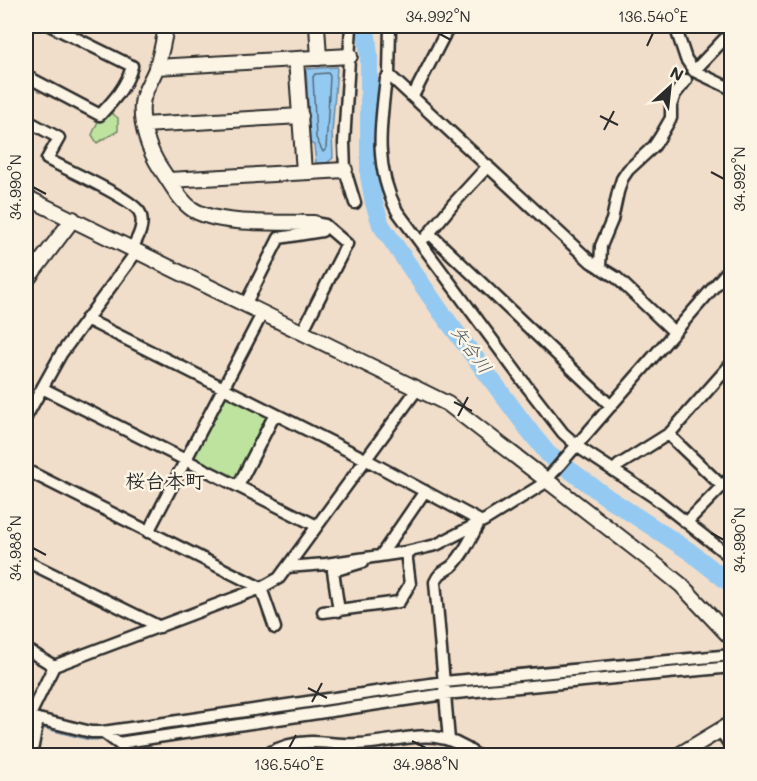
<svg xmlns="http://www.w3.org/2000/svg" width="757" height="781" font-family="Mali,'Klee One',sans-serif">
	<rect width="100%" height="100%" fill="#f1deca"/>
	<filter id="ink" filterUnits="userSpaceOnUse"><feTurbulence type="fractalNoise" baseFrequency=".0167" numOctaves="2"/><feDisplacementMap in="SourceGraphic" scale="12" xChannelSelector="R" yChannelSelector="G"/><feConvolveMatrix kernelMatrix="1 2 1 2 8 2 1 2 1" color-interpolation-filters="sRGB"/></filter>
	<g filter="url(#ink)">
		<path fill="#bde39e" stroke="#748764" stroke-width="1.5" d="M109,111L118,118V131L97,143L92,135L99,119Z
			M227,395L267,415L269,419L238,477L233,479L193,459L192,454L222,397Z"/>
		<path fill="#94caf2" stroke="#6a8aa2" stroke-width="1.5" d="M337,67L332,133L333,158L327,163H316L314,145L310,143L306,69Z"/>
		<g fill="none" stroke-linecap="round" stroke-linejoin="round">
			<path stroke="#556b7b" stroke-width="1.5" d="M328,73L330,76L326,149L323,152L316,138L313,77L315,74Z"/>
			<path stroke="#6a8aa2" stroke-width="3" d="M532,681L732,660
				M350,701L404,695
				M26,723L89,739H102
				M124,736L193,724"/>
			<path stroke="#94caf2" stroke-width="18" d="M366,26L369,56V176L374,203L381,225L441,312L528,429L548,454L608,498L689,551L732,585"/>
			<g stroke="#2b2b2b" stroke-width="15">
				<path id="minor" d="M351,26L344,143L345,170L355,203
					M390,26L389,75L386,79C380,127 374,166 397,211L528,388L563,433L581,449L654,497L732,558
					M675,26L686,59L694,71L732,89
					M26,27V26
					M694,71L732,31
					M389,75L591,262L617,278L674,332
					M26,76L100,115C114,100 127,86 132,66L51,26
					M413,96L449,26
					M26,120L59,138L47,159C63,168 134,199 140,213C145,225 138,238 132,248
					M429,233L611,406
					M426,237L454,203L488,166
					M26,261L36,266
					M600,268L601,246L612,220L618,192L622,179L628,170L654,146L660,137L671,118V106L675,94L686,80
					M246,303L279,238L322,231L325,225
					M86,319L365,459L480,521
					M302,332L347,244L325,225L314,223
					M42,388L317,526
					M26,417L61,354L137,251
					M670,433L673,439L722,486
					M26,470L261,588L275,628
					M613,471L619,465L670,433L732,363
					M238,486L275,414
					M687,522L732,476
					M148,532L263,312
					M381,555L425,491
					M26,561L160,627
					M287,567L326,564L406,552L436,545L485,520L543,484L732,266
					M339,611L333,571L363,562
					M323,612L399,602L410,584L406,552
					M26,649L54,666
					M26,716L91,732H103L444,682L732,655
					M29,717L54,666L261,588L279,578L418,388
					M720,730L732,748
					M103,732L135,756
					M449,740L435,582C440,571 444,572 452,566C464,554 471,538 479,523
					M118,743L445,694L732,667
					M31,756L38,719
					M263,756C277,748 295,742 311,742C327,742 342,745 358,744C406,742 433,722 478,756"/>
			</g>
			<g stroke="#2b2b2b" stroke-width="18">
				<path id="tertiary" d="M166,26C164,39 161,53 157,66C153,79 143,90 142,104C140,125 149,151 161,169C170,182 179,200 192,209C217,226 282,222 314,223
					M317,26L319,58
					M296,59L304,172
					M156,67L350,56
					M143,125L301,116
					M169,180L345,170
					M26,197L448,404L660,568L681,585L732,639
					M26,281L73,219
					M677,756L732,723"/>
			</g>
			<use href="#minor" stroke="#fcf5e5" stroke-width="10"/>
			<use href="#tertiary" stroke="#fcf5e5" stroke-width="14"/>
		</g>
	</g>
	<path fill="none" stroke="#2b2b2b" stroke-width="2" d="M438,33L451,40M647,46L653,33M600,116L618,125M604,130L614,111M711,172L724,179M33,187L46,194M454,402L472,411M458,416L468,397M711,533L724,540M33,548L46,555M308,688L327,698M312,702L322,683M412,741L426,748M289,748L296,735"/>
	<g text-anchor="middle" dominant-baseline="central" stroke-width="5" stroke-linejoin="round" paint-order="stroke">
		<g font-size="18" font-style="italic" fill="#45535d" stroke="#fcf5e5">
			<text transform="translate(472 349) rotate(54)">矢合川</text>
		</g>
		<g font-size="20" font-weight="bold" fill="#2b2b2b" stroke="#fcf5e5">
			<text x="165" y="480">桜台本町</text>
		</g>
	</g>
	<rect width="757" height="781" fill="none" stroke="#fcf5e5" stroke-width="66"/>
	<g transform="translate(670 87) rotate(27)" stroke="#fcf5e5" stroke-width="4.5" paint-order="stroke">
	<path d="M0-4.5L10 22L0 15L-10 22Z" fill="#2b2b2b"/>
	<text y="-9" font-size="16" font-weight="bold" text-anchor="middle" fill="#2b2b2b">N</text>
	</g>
	<rect x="33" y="33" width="691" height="715" fill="none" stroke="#2b2b2b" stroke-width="2"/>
	<g font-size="15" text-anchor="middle" fill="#2b2b2b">
		<text x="438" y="22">34.992°N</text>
		<text x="653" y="22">136.540°E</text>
		<text transform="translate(740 179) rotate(-90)" y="5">34.992°N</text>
		<text transform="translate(16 187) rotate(-90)" y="5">34.990°N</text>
		<text transform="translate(740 540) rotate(-90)" y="5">34.990°N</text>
		<text transform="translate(16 548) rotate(-90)" y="5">34.988°N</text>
		<text x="289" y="770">136.540°E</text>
		<text x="426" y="770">34.988°N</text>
	</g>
</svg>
